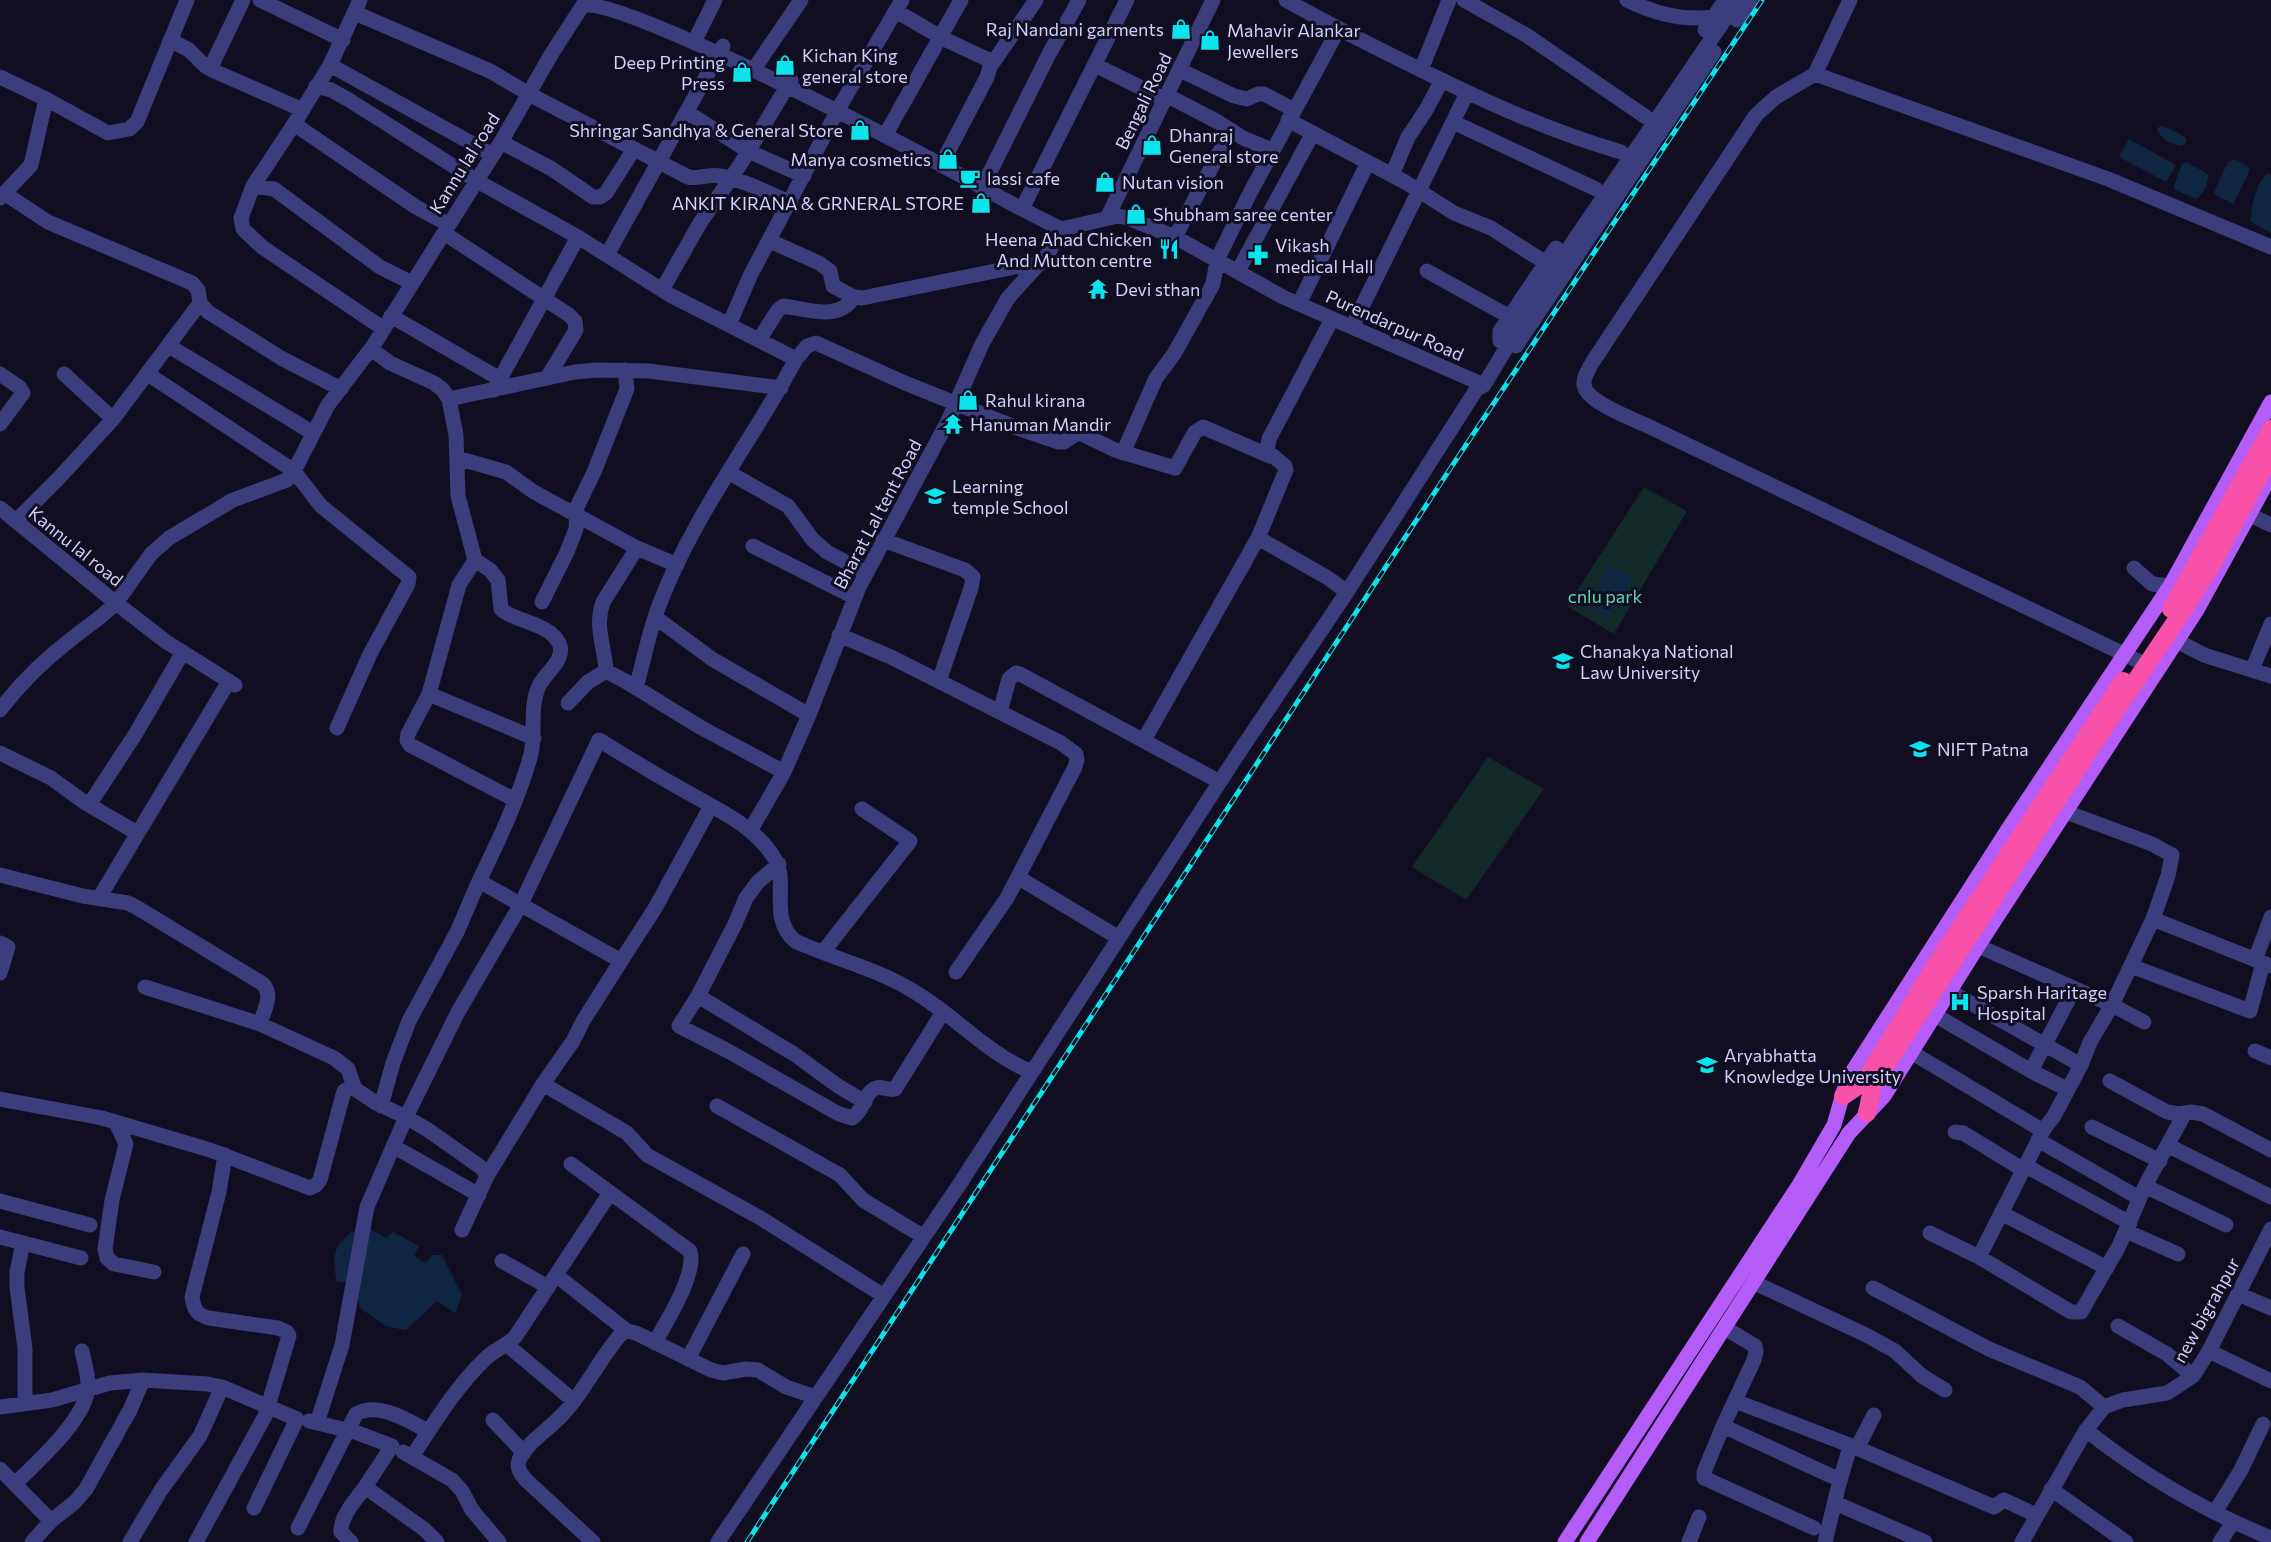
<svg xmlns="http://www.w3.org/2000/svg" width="2271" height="1542" font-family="Commissioner,sans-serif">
	<rect width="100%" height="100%" fill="#100e20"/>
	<path fill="#112a28" d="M1644,487L1687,511L1614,634L1567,606Z
		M1488,757L1544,789L1466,900L1412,867Z"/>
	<path fill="#0f2643" d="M2160,126C2170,128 2177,132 2186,138V143L2182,146C2171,144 2161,140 2157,129Z
		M2129,139L2176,165L2166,182L2119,157Z
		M2234,159L2249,167V172L2233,204L2214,194V192L2228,162Z
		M2186,162L2208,174C2209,182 2204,194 2196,199L2175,190L2174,186L2182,164Z
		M2268,173L2271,175V233L2251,222C2251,207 2256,182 2268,173Z
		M1609,565L1633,578L1609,619L1589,607Z
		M365,1226L386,1238L393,1232L419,1246L414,1256L426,1263L432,1255H442L462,1295L455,1313L437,1301L406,1330L388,1327L361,1309L349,1282H337C330,1252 336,1238 365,1226Z"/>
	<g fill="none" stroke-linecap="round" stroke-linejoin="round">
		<path stroke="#3b3d7d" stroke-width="15" d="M260,0L343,40
			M360,0L330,65L294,124L253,186L241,218L243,229L262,247L384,329
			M1286,0C1331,26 1377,48 1423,71C1488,103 1552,132 1621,152
			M1464,0L1526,35L1646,117
			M1627,0C1655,14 1683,21 1714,17
			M1850,0L1815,74L1776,97L1756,115L1592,363C1589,369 1583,377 1584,385C1586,402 1635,420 1650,427L2155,669
			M896,11L944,39L989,60L990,67L987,77L941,165
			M355,13L490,71L529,94L688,177C699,179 709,174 720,176C744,180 768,193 791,203
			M1737,20L1750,0
			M1705,30L1725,0
			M698,34L715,0
			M170,40L189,50L204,65L214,71L303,110
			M758,63L801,0
			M330,65L493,155
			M1095,65L1166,100
			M990,67L1036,0
			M210,69L243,0
			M1180,70L1234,96L1247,99L1258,94H1264L1294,110
			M1421,70L1449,0
			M1815,74L2108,179L2271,247
			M0,77L46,99L108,133L129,129L137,122L187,0
			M316,86L331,90L349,100L477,181L578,237L670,295L796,359
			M1168,96L1218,122L1243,138L1272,150
			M687,112L748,151L804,176
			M1288,120L1405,182L1454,213L1491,228L1546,263
			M1453,122L1596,189
			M294,124L416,207L449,225
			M887,132L961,0
			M501,142L552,169L593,197H600L606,193L634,149
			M1392,175L1408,137L1426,110L1442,80
			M253,186L274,189L380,267L412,283
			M982,188L1049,54L1079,0
			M4,193L48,222L192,283L198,290L200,303L208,312L281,358L341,389
			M0,198L31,165L46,99
			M1022,209L1127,0
			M1107,218L1213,0
			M1061,229L1118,216L1128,218L1175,237L1283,297L1484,385
			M444,233L569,315L575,321L576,330L547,378
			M1175,237L1231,130
			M770,241L819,263L830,271L833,286L854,297L862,298L1015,267L1040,264
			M607,255L723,46
			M1238,271L1313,133
			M1427,271L1510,317
			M662,290L700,223L740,165L791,80
			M1299,304L1368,162
			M391,316L500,379
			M729,325L750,276L840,106L902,0
			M1511,325L1518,321L1543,286L1738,0
			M1352,327L1467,93
			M759,340L778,310L783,306C808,309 838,322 854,297
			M1500,341V331L1556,248
			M169,346L313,433
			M1516,346L1714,52
			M371,349L390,363L434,383L443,390L449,399L456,435L458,496L475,560L459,585L429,694L408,734L407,740L410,745L515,800
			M0,374L19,387L23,393L0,424
			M64,374L113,419
			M148,374L294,471L321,506L409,577L408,584L370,654L337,728
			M494,390L578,237
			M449,399L575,372L597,370L649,371L781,388
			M1123,453L1156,378L1174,354L1213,284L1217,260L1250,193L1338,30
			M457,458L506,472L534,492L637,548L603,602C594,627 605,647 606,671
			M728,472L788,506L813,540L827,552L866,573
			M0,508L116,603L151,554L169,538L233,500L287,480L294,471L328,405L373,346L501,142L552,53L583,5C628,0 907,146 960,175C993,194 1027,212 1061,229
			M2250,515L2271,525
			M16,521L58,479L113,419L200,303
			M1258,538L1328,578L1347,592
			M883,540L965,570L973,577L971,588L939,681
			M753,546L854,597
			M637,548L677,565
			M475,560L490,570L498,580L501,609C515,622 549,623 559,643C567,659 544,674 539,686C529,707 536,732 531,754C519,798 499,840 479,881L621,961L654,910L711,806
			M2134,568L2152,584L2170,586
			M542,602L567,552L576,529L577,507L594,472L625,394L627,388L625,370
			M655,617L712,659L809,715
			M839,635L891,657L1061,743L1076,754L1077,760L1075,767L1007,898L956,972
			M2177,641L2204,655L2271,676
			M2252,670L2271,624
			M636,688C644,660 649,630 660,603C693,516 752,441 796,359L807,346L816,343L905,383L1017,428L1058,442H1064L1076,434H1082L1115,450L1175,468L1195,432L1203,427L1270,456
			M429,694L534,738
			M568,703L588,682L606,671L625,681L700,727L784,772
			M0,710C19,685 44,660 69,641C85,628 101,618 116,603L165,641L235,685
			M1000,712L1009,679L1016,673L1020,674L1220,782
			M1144,740L1258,538L1286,470L1285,466L1267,451L1269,439L1332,319
			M0,753L51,778L84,802L137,833
			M89,805L136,733L183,652
			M2066,812L2152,844L2172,855L2168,876L2153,919L2271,966
			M750,831L784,772L809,715L859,587L948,421L982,344L1008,298L1048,254L1061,229
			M779,864L758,882L746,898L735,924L698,996L679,1026L728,1051L839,1114L852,1118C864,1111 864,1092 876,1088C883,1086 888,1091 895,1089L943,1012
			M0,875L83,896L128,903L136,907L263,984C274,995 263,1012 260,1024
			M1019,878L1119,938
			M99,898L229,681
			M0,943L8,947L0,973
			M1978,946L2112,1005L2144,1022
			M823,952L910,841L862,809
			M2255,960L2271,917
			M2131,966L2250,1011L2263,963
			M145,987L260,1024L334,1058L348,1069L355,1089
			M1949,991L2081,1065
			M698,996L794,1054L838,1086L865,1102
			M1935,1015L2031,1071L2067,1089
			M2255,1051L2271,1058
			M1911,1052L2038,1128L2044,1129L2054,1116L2081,1065L2090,1042L2112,1005L2153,919
			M2031,1071L2074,989
			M2110,1081L2167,1112L2179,1114L2191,1112L2203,1114L2271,1150
			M543,1084L627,1133L647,1155L762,1219L884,1296
			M0,1099L102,1118L210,1150L310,1188L316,1185L320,1180L344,1091L350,1088L355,1089L376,1103L406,1117L428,1130L482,1168L487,1176L462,1230
			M381,1106L393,1063L409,1021L457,932L479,881
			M717,1106L840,1175L863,1200L924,1237
			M116,1123L126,1144L112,1200L105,1249L107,1258L114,1264L154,1272
			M2092,1127L2160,1161
			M1955,1132L1963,1133L2022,1169
			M2038,1140L2139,1198
			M393,1146L479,1195
			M2169,1146L2271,1197
			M571,1164L690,1251C697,1275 666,1321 655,1343
			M2024,1165L2130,1223
			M487,1176L543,1084L573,1041L583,1021L621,961
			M2145,1186L2226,1225
			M0,1201L90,1225
			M2001,1213L2107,1268
			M2126,1231L2178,1254
			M1930,1233L1979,1257L2071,1312H2081L2119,1246L2145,1186L2185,1113
			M0,1237L81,1258
			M23,1243L17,1272V1287L25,1349V1403
			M1979,1257L2044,1129
			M502,1261L548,1287
			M556,1275L627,1331
			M1742,1277L1866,1335L1895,1351L1922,1376L1945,1390
			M1873,1288L1989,1349L2080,1387L2104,1407
			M2238,1294L2271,1308
			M2118,1326L2167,1354L2193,1376
			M1725,1328L1755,1346L1756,1351L1754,1360L1723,1426L1704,1472V1478L1814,1528
			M507,1345L574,1401
			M2209,1351L2271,1381
			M688,1359L743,1254
			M1735,1401L1857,1448L1994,1507L2004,1500L2036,1515
			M0,1407L52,1400L110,1383L143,1380L208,1384L222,1387L297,1419L254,1508
			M493,1420L524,1453
			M309,1421L355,1432L392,1446L365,1487L424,1529L437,1542
			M317,1423L342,1345L367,1207L406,1117L458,1012L521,904L599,740C625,756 651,772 678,787C710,806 752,823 773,856C791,882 767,916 795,941C836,960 880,969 918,994C957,1018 989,1055 1032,1072
			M1723,1426L1840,1480
			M2086,1430C2141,1474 2205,1511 2271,1538
			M1857,1448L1874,1415
			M403,1452L452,1480L462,1491L472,1510L499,1542
			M412,1457C434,1423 456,1387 485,1359C494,1350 506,1346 515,1337L610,1193
			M0,1469L51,1521L32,1542
			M15,1484C37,1462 85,1420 88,1388C89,1377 84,1362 82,1351
			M2051,1489L2126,1542
			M1835,1503L1925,1542
			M2215,1512L2241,1470L2263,1424
			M51,1521L75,1502L86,1489L130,1410L143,1380
			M298,1528L356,1414C379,1401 408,1421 428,1431
			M130,1542L161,1490L200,1436L222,1387
			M196,1542L265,1416L289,1336L287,1332L278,1328L209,1318C197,1315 194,1310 192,1297L219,1192L225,1155
			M351,1542L341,1532C340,1516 356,1500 365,1487
			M593,1542L526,1480C521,1474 516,1468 519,1460C528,1441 551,1428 564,1413C586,1389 600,1358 621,1334L627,1331L636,1333L711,1370L723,1373L746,1369L758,1370L786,1387L816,1397
			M718,1542L961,1182L1236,757L1347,592L1476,390L1484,385L1517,330L1518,321
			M1689,1542L1699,1517
			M1825,1542L1838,1488L1850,1446
			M2022,1542L2086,1430L2104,1407L2123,1400L2167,1393L2193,1376L2209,1351L2271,1229
			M2220,1542L2233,1522"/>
		<path stroke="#b45cf7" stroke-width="15" d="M1565,1542L1799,1185L1834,1125L1847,1080L2012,823L2170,586L2271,402
			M1587,1542L1849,1133L1884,1096L1978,946L2197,610L2271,475"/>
		<path stroke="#f751aa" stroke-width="18" d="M2171,609L2271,429
			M1843,1096L1865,1081L1935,966L2123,681
			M1867,1113L1873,1085"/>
		<g stroke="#0be4ed" stroke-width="5">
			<path id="rail" d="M747,1542L1450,469L1762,0"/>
		</g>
		<use href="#rail" stroke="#100e20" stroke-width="3" stroke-dasharray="9" stroke-linecap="butt"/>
		<path stroke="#f751aa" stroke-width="18" d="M1873,1085L2096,740L2186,606L2210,568L2271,455"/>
	</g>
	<defs>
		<g id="shop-bare" transform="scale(1.62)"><path d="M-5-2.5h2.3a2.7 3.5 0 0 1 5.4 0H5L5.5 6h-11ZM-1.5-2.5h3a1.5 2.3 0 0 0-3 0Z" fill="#0be4ed" stroke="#100e20" stroke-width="2.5" paint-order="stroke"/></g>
		<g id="cafe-bare" transform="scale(1.62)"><path d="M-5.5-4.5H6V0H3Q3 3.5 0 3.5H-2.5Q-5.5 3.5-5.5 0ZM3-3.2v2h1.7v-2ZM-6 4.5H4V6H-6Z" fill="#0be4ed" stroke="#100e20" stroke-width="2.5" paint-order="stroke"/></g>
		<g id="restaurant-bare" transform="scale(1.62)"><path d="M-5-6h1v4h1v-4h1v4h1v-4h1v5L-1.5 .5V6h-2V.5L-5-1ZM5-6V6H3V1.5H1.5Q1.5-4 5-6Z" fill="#0be4ed" stroke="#100e20" stroke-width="2.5" paint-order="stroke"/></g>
		<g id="pharmacy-bare" transform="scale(1.62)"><path d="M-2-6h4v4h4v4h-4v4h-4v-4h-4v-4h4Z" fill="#0be4ed" stroke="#100e20" stroke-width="2.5" paint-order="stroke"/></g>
		<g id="temple-bare" transform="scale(1.62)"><path d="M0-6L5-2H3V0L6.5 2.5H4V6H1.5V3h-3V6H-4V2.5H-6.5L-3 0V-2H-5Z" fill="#0be4ed" stroke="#100e20" stroke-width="2.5" paint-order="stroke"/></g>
		<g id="school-bare" transform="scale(1.62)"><path d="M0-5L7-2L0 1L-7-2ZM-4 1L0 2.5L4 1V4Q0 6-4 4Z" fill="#0be4ed" stroke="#100e20" stroke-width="2.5" paint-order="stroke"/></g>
		<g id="university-bare" transform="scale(1.62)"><path d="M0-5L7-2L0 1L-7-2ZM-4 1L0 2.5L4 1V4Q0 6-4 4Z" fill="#0be4ed" stroke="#100e20" stroke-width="2.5" paint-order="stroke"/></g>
		<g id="hospital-bare" transform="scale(1.62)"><path d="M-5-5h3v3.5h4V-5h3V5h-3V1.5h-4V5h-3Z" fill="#0be4ed" stroke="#100e20" stroke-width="2.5" paint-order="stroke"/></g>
	</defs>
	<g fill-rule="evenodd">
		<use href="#shop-bare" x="1181" y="29"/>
		<use href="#shop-bare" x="1210" y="40"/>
		<use href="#shop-bare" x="785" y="65"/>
		<use href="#shop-bare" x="742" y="72"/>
		<use href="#shop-bare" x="860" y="130"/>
		<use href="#shop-bare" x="1152" y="145"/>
		<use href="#shop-bare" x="948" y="159"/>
		<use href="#cafe-bare" x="970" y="178"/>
		<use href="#shop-bare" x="1105" y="182"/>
		<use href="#shop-bare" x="981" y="203"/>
		<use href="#shop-bare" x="1136" y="214"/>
		<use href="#restaurant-bare" x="1169" y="249"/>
		<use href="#pharmacy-bare" x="1258" y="255"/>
		<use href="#temple-bare" x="1098" y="289"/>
		<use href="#shop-bare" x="968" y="400"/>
		<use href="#temple-bare" x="953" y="424"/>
		<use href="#school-bare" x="935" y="496"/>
		<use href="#university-bare" x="1563" y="661"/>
		<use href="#university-bare" x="1920" y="749"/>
		<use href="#hospital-bare" x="1960" y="1002"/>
		<use href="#university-bare" x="1707" y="1065"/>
	</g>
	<g text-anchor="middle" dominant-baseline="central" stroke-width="6" stroke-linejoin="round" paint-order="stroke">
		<g font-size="18" fill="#d2d0fd" stroke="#100e20" text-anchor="start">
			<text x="1164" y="29" text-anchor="end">Raj Nandani garments</text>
			<text x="1227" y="30">Mahavir Alankar<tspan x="1227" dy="21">Jewellers</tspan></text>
			<text x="802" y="55">Kichan King<tspan x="802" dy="21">general store</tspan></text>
			<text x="725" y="62" text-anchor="end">Deep Printing<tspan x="725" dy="21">Press</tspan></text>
			<text x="843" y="130" text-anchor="end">Shringar Sandhya &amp; General Store</text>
			<text x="1169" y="135">Dhanraj<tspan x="1169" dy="21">General store</tspan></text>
			<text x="931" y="159" text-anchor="end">Manya cosmetics</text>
			<text x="987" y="178">lassi cafe</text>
			<text x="1122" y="182">Nutan vision</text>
			<text x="964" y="203" text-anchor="end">ANKIT KIRANA &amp; GRNERAL STORE</text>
			<text x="1153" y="214">Shubham saree center</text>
			<text x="1152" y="239" text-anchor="end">Heena Ahad Chicken<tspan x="1152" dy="21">And Mutton centre</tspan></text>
			<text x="1275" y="245">Vikash<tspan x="1275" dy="21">medical Hall</tspan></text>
			<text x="1115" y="289">Devi sthan</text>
			<text x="985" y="400">Rahul kirana</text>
			<text x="970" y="424">Hanuman Mandir</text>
			<text x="952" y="486">Learning<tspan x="952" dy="21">temple School</tspan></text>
			<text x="1580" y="651">Chanakya National<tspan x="1580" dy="21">Law University</tspan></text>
			<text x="1937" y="749">NIFT Patna</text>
			<text x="1977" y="992">Sparsh Haritage<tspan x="1977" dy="21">Hospital</tspan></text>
			<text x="1724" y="1055">Aryabhatta<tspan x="1724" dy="21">Knowledge University</tspan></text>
		</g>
		<g font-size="18" fill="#d2d0fd" stroke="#100e20">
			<text transform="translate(1143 101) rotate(-64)">Bengali Road</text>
			<text transform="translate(464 163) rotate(-58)">Kannu lal road</text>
			<text transform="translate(1395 325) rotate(24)">Purendarpur Road</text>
			<text transform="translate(877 514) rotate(-62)">Bharat Lal tent Road</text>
			<text transform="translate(76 546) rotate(39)">Kannu lal road</text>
			<text transform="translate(2206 1310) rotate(-61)">new bigrahpur</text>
		</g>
		<g font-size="18" fill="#60d9b3" stroke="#100e20">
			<text x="1605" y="596">cnlu park</text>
		</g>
	</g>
</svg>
